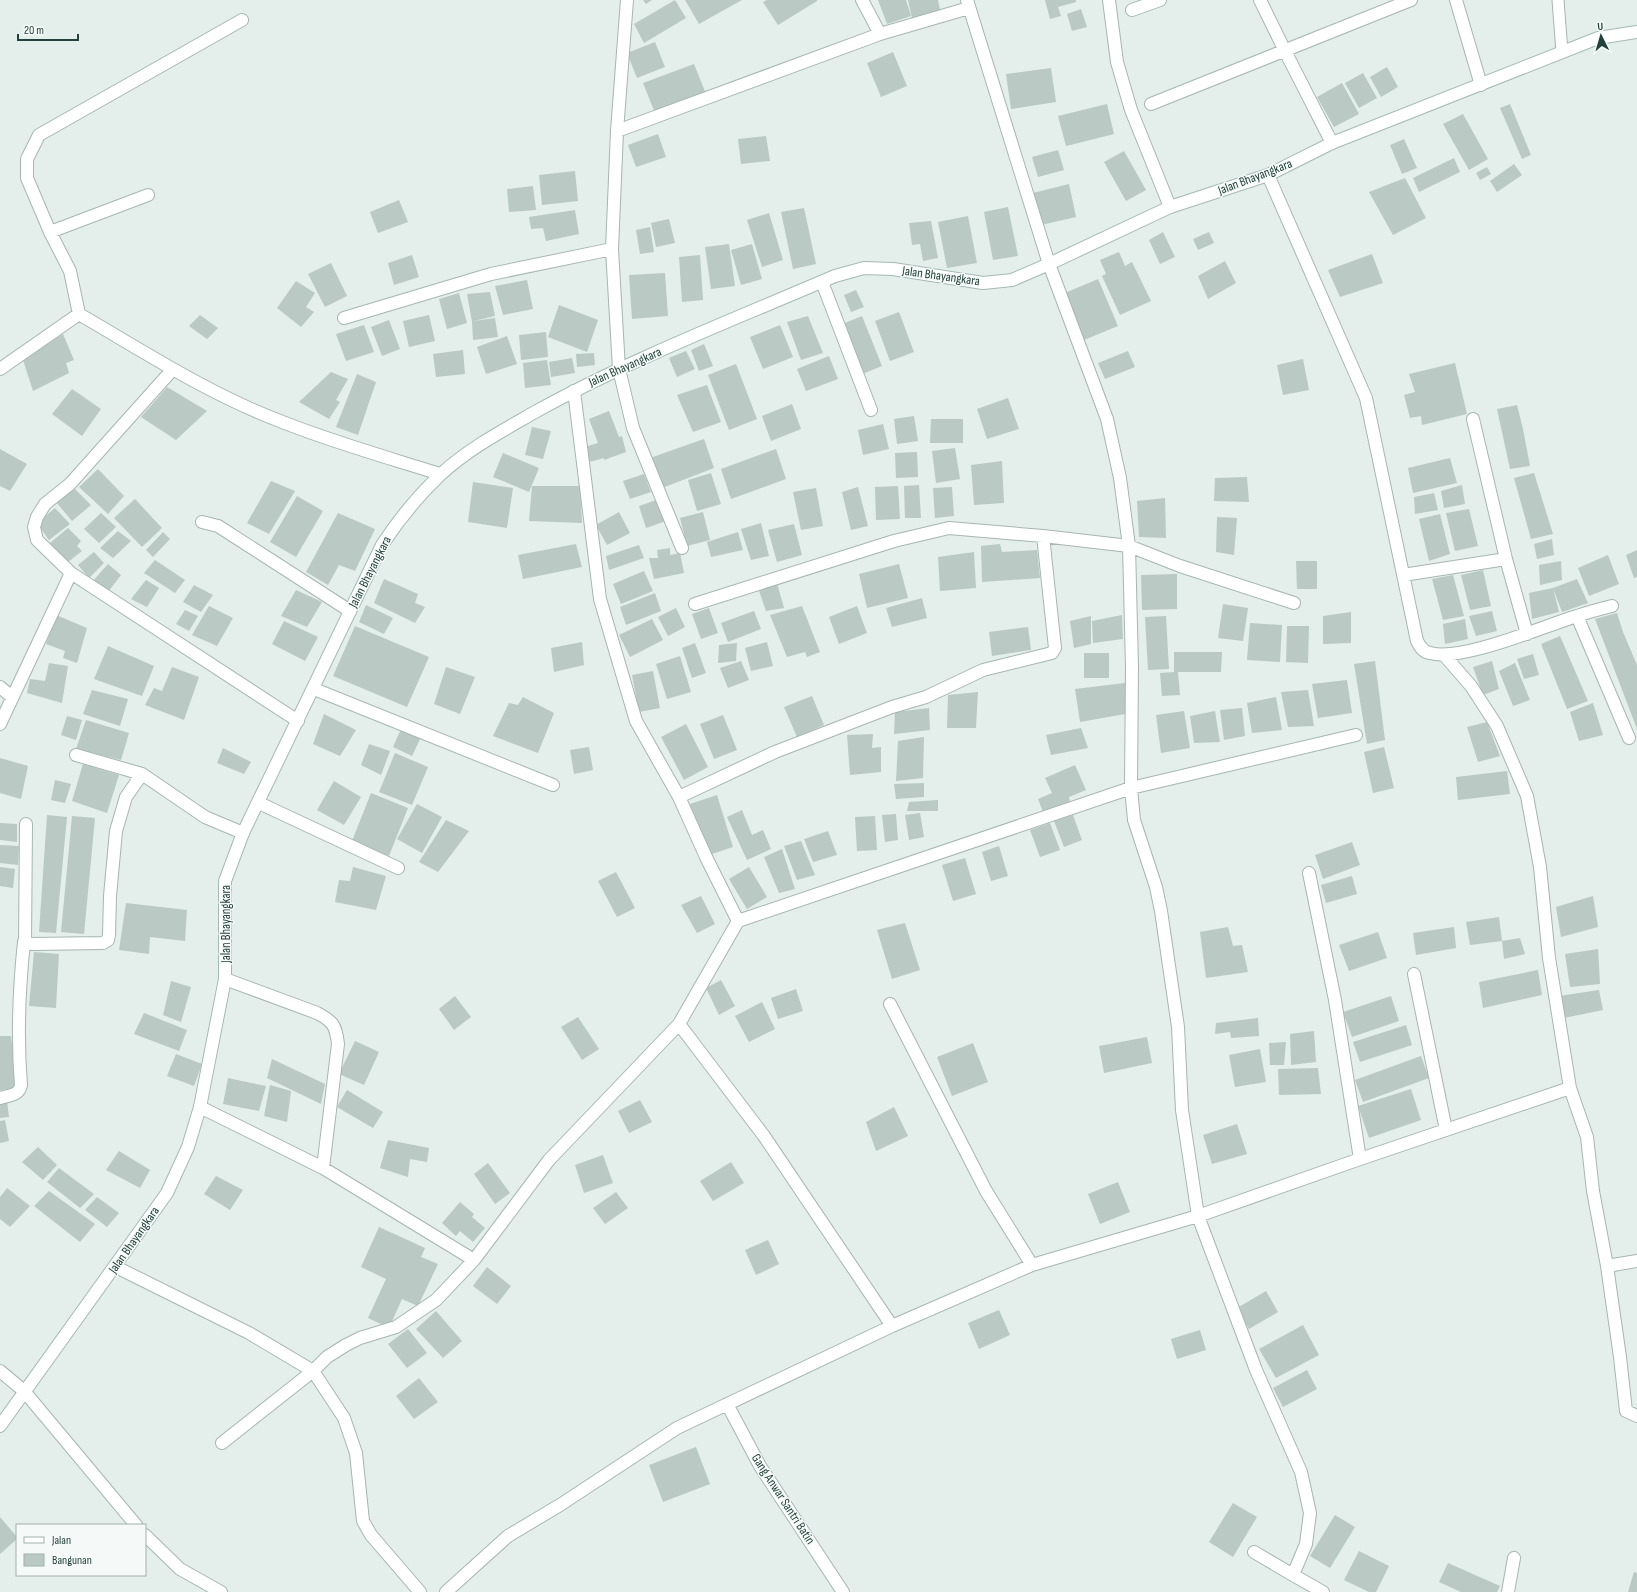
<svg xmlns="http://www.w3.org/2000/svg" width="1637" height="1592" font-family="'Sofia Sans Condensed',sans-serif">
	<rect width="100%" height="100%" fill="#e4eeea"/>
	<path fill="#bac9c3" d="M643,0H652L646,4Z
		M675,0L686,18L644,43L634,24Z
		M685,0H742L699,24Z
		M767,0H817V1L778,25L763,2Z
		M878,0H906L911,16L887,24Z
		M908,0H938L940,10L912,18Z
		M1045,0H1076V2L1058,7L1061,16L1050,19Z
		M1081,9L1087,27L1072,31L1067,14Z
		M655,42L665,67L637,78L627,53Z
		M893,52L907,86L881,97L867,63Z
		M694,64L706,94L655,113L643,83Z
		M1387,67L1398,87L1381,97L1370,77Z
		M1051,68L1056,102L1011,109L1006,74Z
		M1363,73L1377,98L1359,108L1345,83Z
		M1342,83L1359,114L1334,127L1317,97Z
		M1107,104L1114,134L1066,146L1058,116Z
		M1510,104L1531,155L1522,159L1500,108Z
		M1463,114L1488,159L1469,170L1443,124Z
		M658,134L666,157L636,167L628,145Z
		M766,136L770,161L741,164L738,139Z
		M1404,139L1417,168L1402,174L1390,145Z
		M1058,150L1064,170L1038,177L1032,157Z
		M1124,151L1146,190L1126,201L1104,162Z
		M1454,158L1460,172L1419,192L1413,178Z
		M1514,164L1522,175L1497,192L1490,181Z
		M1487,167L1491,174L1480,180L1476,173Z
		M575,171L578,201L542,205L539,175Z
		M1405,178L1426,218L1393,235L1369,192Z
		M1069,184L1076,217L1041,225L1033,193Z
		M533,186L536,210L509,212L507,189Z
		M399,200L408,222L378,233L370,212Z
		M1008,207L1018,256L993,260L984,212Z
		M804,208L816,264L793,269L781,212Z
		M575,210L579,234L546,241L543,228L531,229L529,217Z
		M769,213L783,260L762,267L747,220Z
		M968,216L977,263L947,268L938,222Z
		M669,219L675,243L656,247L651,223Z
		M931,221L938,258L923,261L920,244L912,245L909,223Z
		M650,227L654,252L640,254L636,230Z
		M1163,232L1175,257L1160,264L1149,240Z
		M1209,232L1214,243L1198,250L1193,239Z
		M729,244L735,286L711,289L705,247Z
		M752,244L762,279L741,285L731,250Z
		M1119,252L1125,266L1132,262L1151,301L1120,315L1102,276L1106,274L1100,260Z
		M1372,254L1383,283L1340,297L1328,270Z
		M412,255L419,277L394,285L388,263Z
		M700,255L703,300L682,302L679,257Z
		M1225,261L1236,283L1208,299L1198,276Z
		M331,263L347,296L325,307L308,274Z
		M665,273L668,316L632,319L629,275Z
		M1098,279L1118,326L1084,340L1065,293Z
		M527,280L533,309L503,315L495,286Z
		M296,281L315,293L306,307L314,312L301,327L277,308Z
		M856,290L864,307L851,312L844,295Z
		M490,292L495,316L474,321L495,318L498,337L473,340L472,322L467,294Z
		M459,293L467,323L447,329L439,299Z
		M559,305L598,320L587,352L548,337Z
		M899,312L914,352L890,361L875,321Z
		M200,315L218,328L207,339L189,326Z
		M429,315L435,341L409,347L403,321Z
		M808,316L823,353L801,360L787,322Z
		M862,316L882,366L860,375L840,325Z
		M389,320L400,349L382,356L371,327Z
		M364,325L374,352L346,361L336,334Z
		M780,325L793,357L763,369L750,337Z
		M546,332L548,357L521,360L519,335Z
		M63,334L74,360L66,363L69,373L33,391L23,360Z
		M507,336L517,364L486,374L477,347Z
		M704,344L713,366L699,371L691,350Z
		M463,350L465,374L436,377L433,354Z
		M686,351L695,369L677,377L669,358Z
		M1128,351L1135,367L1105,379L1098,363Z
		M594,353L595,365L577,367L576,354Z
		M829,356L838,379L806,391L797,369Z
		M572,358L575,373L551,377L549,362Z
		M1303,359L1309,390L1283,395L1277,365Z
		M547,360L551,385L525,388L523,363Z
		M1455,363L1467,414L1422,425L1421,416L1410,418L1404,395L1415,392L1409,374Z
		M736,364L757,419L729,430L708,375Z
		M331,372L348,379L336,400L340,402L329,419L299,402Z
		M357,374L376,382L358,435L336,427Z
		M707,385L721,422L693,432L677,395Z
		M167,387L207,411L176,440L141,417Z
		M72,389L101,409L82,436L52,414Z
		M1008,398L1019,429L987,439L977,409Z
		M792,404L801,429L771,441L762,416Z
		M1517,405L1523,429L1530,466L1510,469L1497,409Z
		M609,411L619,437L622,436L626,452L604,460V458L589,462L584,447L598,443L589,419Z
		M914,416L918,441L897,444L894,419Z
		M931,419H963V443H930Z
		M883,424L889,449L863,455L858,430Z
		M532,427L551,431L543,459L525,455Z
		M704,439L714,468L662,488L650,458Z
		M955,448L960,479L936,483L932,451Z
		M0,449L27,464L10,491L0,486Z
		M776,449L786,479L731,499L721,469Z
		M917,452L918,477L896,478L895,453Z
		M503,453L539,468L529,492L493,477Z
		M1450,458L1457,483L1413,493L1408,468Z
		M1002,461L1004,503L974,505L971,465Z
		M98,469L124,496L108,514L79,487Z
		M711,473L721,504L697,511L688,480Z
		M1534,473L1553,534L1531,539L1514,478Z
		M644,474L651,492L630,499L623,481Z
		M1247,477L1249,502L1214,501L1215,478Z
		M271,481L295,491L269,534L247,523Z
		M473,482L513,488L507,528L468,522Z
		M919,485L921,518H905L904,486Z
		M1462,485L1465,504L1444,508L1441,491Z
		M532,486H580L582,523L529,521Z
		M898,486L900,519L876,520L875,487Z
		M858,487L868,526L851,530L842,492Z
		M952,487L954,516L935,518L933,488Z
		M816,488L823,526L801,530L793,492Z
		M75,489L91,505L72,521L56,502Z
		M1434,493L1438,510L1415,514L1414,497Z
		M297,496L323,511L296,557L270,542Z
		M662,498L669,520L646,528L639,506Z
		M1165,498L1166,538L1139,537L1137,501Z
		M135,499L162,528L142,547L114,518Z
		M55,508L70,524L49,540L37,523Z
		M1469,509L1478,546L1455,551L1446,513Z
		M619,512L630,533L607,545L596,525Z
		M703,512L710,540L687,546L680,518Z
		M101,513L116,527L99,543L84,529Z
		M338,513L375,529L355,571L339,565L328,585L306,572Z
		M1440,514L1450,554L1429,561L1419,519Z
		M1217,517L1237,518L1234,555L1216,552Z
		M761,523L769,556L751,560L741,529Z
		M794,524L802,555L777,562L768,530Z
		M68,528L81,541L77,546L82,551L68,562L50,543Z
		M118,531L131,541L113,558L100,548Z
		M163,532L170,539L153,557L146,550Z
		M738,532L743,550L711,557L707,542Z
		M1552,539L1554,555L1537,559L1534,544Z
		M576,544L582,567L523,579L518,555Z
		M1000,544L1002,552L1037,550L1040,578L982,582L981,546Z
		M639,545L644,558L609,570L606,556Z
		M670,548V555L680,553L684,573L654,579L649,558H658L657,550Z
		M1637,550V577L1634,578L1626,555Z
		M94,552L104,563L89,578L78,565Z
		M974,552L976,588L940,591L938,557Z
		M1608,555L1619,584L1589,596L1578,568Z
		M155,560L185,580L175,593L144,573Z
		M1296,561H1317V589H1297Z
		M1561,561L1562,580L1540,585L1539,565Z
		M108,564L121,575L108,592L92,582Z
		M899,564L908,598L867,608L859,574Z
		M1483,570L1491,606L1470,610L1461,575Z
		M644,571L653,591L621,604L613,584Z
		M1177,574V609L1142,610L1141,575Z
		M1453,575L1464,616L1443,620L1432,579Z
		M384,579L418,594L415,603L425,607L415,623L374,603Z
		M1577,579L1588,603L1562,612L1553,588Z
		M146,580L159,588L147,607L131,599Z
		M777,583L784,608L766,611L758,588Z
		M194,585L213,595L201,612L183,602Z
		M1553,588L1559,612L1532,619L1529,593Z
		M296,590L322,602L307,627L281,616Z
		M655,593L661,611L626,625L620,607Z
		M922,598L927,618L892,627L886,608Z
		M1223,604L1248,608L1243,641L1218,638Z
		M366,605L393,618L384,634L359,622Z
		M209,606L233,618L217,646L192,635Z
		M802,606L820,652L807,657L805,652L787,657L770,615Z
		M857,606L867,633L839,644L829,617Z
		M676,608L685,627L668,636L658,617Z
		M709,608L718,633L701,639L692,614Z
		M185,610L198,616L189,631L176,624Z
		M754,611L761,629L728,642L721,623Z
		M1492,611L1497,631L1476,636L1469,616Z
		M1351,612V643L1323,644V616Z
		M1617,613L1623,632L1637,665V729L1595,619Z
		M56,615L87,628L77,663L63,658L65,651L46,644Z
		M1122,615L1123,639L1093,643L1092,621Z
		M1091,616V644L1074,648L1070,621Z
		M1166,616L1169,669L1148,670L1145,617Z
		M652,619L663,640L630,657L619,635Z
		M1465,619L1468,639L1445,644L1443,624Z
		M284,621L318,637L305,661L272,644Z
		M1250,623L1282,625L1280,662L1247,660Z
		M355,626L429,657L407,707L333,676Z
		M1287,626H1309L1308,663L1286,662Z
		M1028,627L1031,650L992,656L989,632Z
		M1560,636L1588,701L1567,709L1541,644Z
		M582,642L584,665L554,672L551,648Z
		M767,642L773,666L751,671L745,648Z
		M695,643L706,673L692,678L682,648Z
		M737,643L736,661L718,663L719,645Z
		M108,646L154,666L142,696L94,679Z
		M1174,652H1222L1221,672H1178L1180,695L1162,696L1160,673L1174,672Z
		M1084,653H1109V678H1084Z
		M1533,654L1539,675L1524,679L1517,659Z
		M680,656L691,692L667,699L656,664Z
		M741,661L749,680L728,688L720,668Z
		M1375,661L1385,740L1367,744L1354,664Z
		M1492,661L1499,689L1483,695L1473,667Z
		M49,663L68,666L62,703L27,693L30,679L45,681Z
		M1515,663L1530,700L1513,706L1499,671Z
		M172,667L199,677L184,720L145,705L154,688L162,691Z
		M446,667L475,677L460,714L434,704Z
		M653,671L660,708L639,712L632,675Z
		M1347,680L1352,713L1318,718L1312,684Z
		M1125,683V714L1080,722L1075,689Z
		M92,690L128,699L120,726L83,714Z
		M1308,690L1314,726L1288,727L1281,692Z
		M978,692L976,728H947L948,695Z
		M812,696L824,725L797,737L784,707Z
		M523,697L554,713L538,753L493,736L509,703L518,705Z
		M1276,697L1282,730L1252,733L1247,703Z
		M1593,703L1603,735L1579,741L1570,712Z
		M929,708L930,730L894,734L895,712Z
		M1242,708L1245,736L1224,740L1220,710Z
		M1184,711L1190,748L1161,753L1156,715Z
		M1215,711L1220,742L1194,743L1190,716Z
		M324,714L356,730L340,756L313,744Z
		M723,715L737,750L714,759L700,724Z
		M67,716L82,720L76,740L61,735Z
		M86,720L129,733L121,760L76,749Z
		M1487,722L1500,756L1478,762L1467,727Z
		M686,724L708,767L684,780L661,737Z
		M1081,728L1088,748L1051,755L1046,735Z
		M401,729L421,737L412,756L393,747Z
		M873,734L872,748L881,747V772L850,775L847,735Z
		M924,737L923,778L896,781L898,741Z
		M369,744L390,751L381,775L361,765Z
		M589,747L593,770L574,774L570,750Z
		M1384,747L1394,788L1373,793L1364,752Z
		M223,748L251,762L244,774L217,763Z
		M395,753L428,767L412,805L379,792Z
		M0,758L28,766L21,799L0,793Z
		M83,764L119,775L107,813L72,801Z
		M1075,765L1086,790L1069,797L1070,801L1043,812L1038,799L1052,793L1045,778Z
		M1507,771L1510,794L1458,800L1456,777Z
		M55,780L71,784L65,803L51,800Z
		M334,781L361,797L344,825L317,810Z
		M924,783V797L896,799L894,784Z
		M371,793L408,808L389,856L352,841Z
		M717,795L733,847L709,855L690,804Z
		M938,800V811H907L909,802Z
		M417,804L442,817L422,853L397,839Z
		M742,810L752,835L763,830L771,849L747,860L727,817Z
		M920,813L924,837L909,840L905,815Z
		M896,814L898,840L885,842L882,815Z
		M47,815L67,817L56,933L39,932Z
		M1073,815L1082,840L1064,847L1054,821Z
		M72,816L95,818L84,934L61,932Z
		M875,816L877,850L857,851L855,817Z
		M446,820L469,831L438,872L419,862Z
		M0,823L17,824V842L0,840Z
		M1050,823L1060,850L1040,857L1030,830Z
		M828,831L837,855L813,862L804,839Z
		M801,841L815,875L797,880L784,846Z
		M1352,842L1360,865L1323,879L1315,855Z
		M0,845L19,846L18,865L0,863Z
		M999,846L1008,876L991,881L982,852Z
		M782,849L795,889L779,893L764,857Z
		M965,858L976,894L953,901L942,865Z
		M0,867L15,869L13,888L0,886Z
		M353,867L386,876L376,910L335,902L339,880L350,881Z
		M749,867L767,897L747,909L729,879Z
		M616,872L635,908L617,917L598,881Z
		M1352,876L1357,894L1326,903L1321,885Z
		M701,896L715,924L697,933L681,905Z
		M1593,896L1598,927L1561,937L1556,907Z
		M126,903L187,910L185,941L150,937L149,954L119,950Z
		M1499,917L1502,941L1470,945L1466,922Z
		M905,923L920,970L892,979L877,930Z
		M1228,927L1233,946L1242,945L1248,972L1206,978L1200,932Z
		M1454,927L1456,948L1416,955L1413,933Z
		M1378,932L1387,958L1349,971L1339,945Z
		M1520,938L1525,954L1504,959L1502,941Z
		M1598,949L1600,984L1570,987L1565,954Z
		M34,952L59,954L56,1008L29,1006Z
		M1538,970L1542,995L1483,1008L1479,982Z
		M721,980L735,1006L719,1015L706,988Z
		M171,981L191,987L181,1022L163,1015Z
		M796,989L803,1011L778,1019L771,998Z
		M1599,990L1603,1010L1564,1018L1559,996Z
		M455,996L471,1017L454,1030L439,1009Z
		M1391,996L1399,1021L1352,1037L1343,1012Z
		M762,1002L775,1029L749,1042L735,1016Z
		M144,1013L187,1030L179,1051L134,1034Z
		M578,1017L599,1049L582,1060L561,1027Z
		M1258,1018L1259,1036L1231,1038L1230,1032L1215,1034L1216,1023Z
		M1406,1025L1412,1045L1360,1062L1353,1042Z
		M1314,1031L1316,1062L1291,1065L1290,1034Z
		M0,1036H11L17,1088L0,1090Z
		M1147,1037L1152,1063L1104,1073L1099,1046Z
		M355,1041L379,1052L364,1085L339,1074Z
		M1286,1042L1284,1065H1270L1269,1043Z
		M973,1043L988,1082L952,1096L937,1057Z
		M1260,1049L1266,1082L1235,1087L1229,1055Z
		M176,1054L202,1064L194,1086L167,1076Z
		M1421,1056L1429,1078L1363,1102L1355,1080Z
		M272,1059L325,1084L321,1104L267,1078Z
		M1318,1068L1321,1094L1279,1095L1278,1069Z
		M228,1078L266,1086L259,1111L223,1104Z
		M270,1085L291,1091L287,1122L264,1116Z
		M1411,1089L1421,1120L1369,1138L1358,1106Z
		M347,1090L383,1112L373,1128L337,1107Z
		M640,1100L652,1122L629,1133L618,1111Z
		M7,1101L9,1117L0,1118V1102Z
		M894,1107L908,1136L876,1151L866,1122Z
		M5,1120L9,1141L0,1143V1121Z
		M1237,1124L1247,1154L1212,1164L1203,1135Z
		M388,1140L429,1148L427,1162L410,1159L408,1177L380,1168Z
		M38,1147L57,1165L43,1180L22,1162Z
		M119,1151L150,1170L140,1188L106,1170Z
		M603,1155L613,1183L584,1193L575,1165Z
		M731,1162L744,1183L713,1201L700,1181Z
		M488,1163L510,1193L495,1204L474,1174Z
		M59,1168L94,1194L80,1208L47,1182Z
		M216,1176L243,1190L230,1210L204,1194Z
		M1118,1182L1130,1212L1100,1224L1088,1194Z
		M7,1188L30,1206L10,1227L0,1219V1197Z
		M49,1191L95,1224L80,1242L34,1206Z
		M616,1192L628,1208L605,1224L593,1208Z
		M97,1197L119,1213L107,1227L85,1210Z
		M460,1202L474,1214L472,1217L485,1228L473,1242L460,1231L456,1236L442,1223Z
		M379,1227L425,1248L421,1257L438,1264L418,1306L402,1299L389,1328L368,1318L386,1279L361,1267Z
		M768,1240L779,1264L756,1275L745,1250Z
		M487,1267L511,1286L497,1304L473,1286Z
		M1266,1291L1278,1312L1249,1329L1237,1308Z
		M999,1310L1010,1335L979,1349L968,1323Z
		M436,1311L462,1341L443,1358L416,1329Z
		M1303,1325L1319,1355L1276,1378L1259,1349Z
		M408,1329L427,1353L407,1368L388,1344Z
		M1200,1330L1206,1350L1177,1359L1171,1339Z
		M1307,1370L1317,1389L1283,1407L1273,1388Z
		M419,1378L438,1402L414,1419L396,1396Z
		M696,1447L710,1484L663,1502L649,1465Z
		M1233,1503L1257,1517L1233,1557L1209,1542Z
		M1335,1515L1355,1527L1330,1568L1310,1556Z
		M0,1517L17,1537V1539L0,1554Z
		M1359,1551L1389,1566L1376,1592H1369L1344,1580Z
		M1448,1563L1500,1586L1497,1592H1461L1439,1582Z
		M1634,1572L1637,1573V1592H1628Z"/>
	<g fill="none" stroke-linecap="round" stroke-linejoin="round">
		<g stroke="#a6b6b2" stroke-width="13">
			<path id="lane" d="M1558,0L1562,52"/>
		</g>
		<g stroke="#a6b6b2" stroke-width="14">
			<path id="street" d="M627,0L617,131L612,249L619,369L633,428L682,548
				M862,0L880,34
				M967,0L1049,264L1107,419L1120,478L1129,546L1132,667L1131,788L1134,820L1156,887L1161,911L1178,1027L1182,1110L1198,1216L1256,1370L1301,1472L1310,1513L1306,1544L1293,1575L1323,1592
				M1109,0L1117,62L1131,110L1170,207
				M1260,0L1285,51L1332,143
				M1456,0L1481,85
				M1132,10L1160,0
				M1151,104L1411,0
				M617,131L880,34L969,8
				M1268,175L1366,398L1417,641C1420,647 1423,652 1430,653C1462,662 1544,626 1577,616C1588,612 1600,609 1612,606
				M50,232L148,195
				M822,282L871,410
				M79,314L70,271L50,232L27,178V159L39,135L242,20
				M344,318L491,274L612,249
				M0,369L79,314C146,353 212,396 285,423C336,443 389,458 440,474
				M173,369L70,484L45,504L37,517L34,527L37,540L71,573L298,721
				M574,391L600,599L636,721L679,797L706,857L738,921
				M1473,419L1506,559L1527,634
				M202,522L218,526L350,611
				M1403,575L1506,559
				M695,604L894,541L949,528L1043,536L1129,546L1180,566L1294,603
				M1577,616L1629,738
				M0,687L12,697
				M314,689L553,785
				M0,724L71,573
				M76,755L142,774L205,817L243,833
				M679,797L775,752L892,707L926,697L983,670L1052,653L1055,648L1043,536
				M259,803L398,868
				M26,824L25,942L32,944L103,943L108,940L109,935L110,896L116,831L126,797L142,774
				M1309,873L1335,1000L1360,1159
				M1414,974L1446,1130
				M225,979L317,1013C333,1021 336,1026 338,1044L323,1168
				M890,1004L986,1191L1032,1265
				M679,1024L764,1136L892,1326
				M1570,1088L1587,1137L1593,1191L1607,1266L1620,1357L1626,1411L1637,1416
				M0,1098C9,1095 19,1096 21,1085C17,1037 19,989 24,942
				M200,1107L323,1168L474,1260
				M1607,1266L1637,1261
				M116,1267L249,1333L313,1371L344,1418L356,1453L363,1521L371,1535L420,1592
				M0,1371L24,1391L136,1525
				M727,1404L760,1466L843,1592
				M222,1443L313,1371L327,1357L346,1345L360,1338L396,1327L436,1300L474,1260L549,1160L679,1024L738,921L1131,788L1356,735
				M145,1535L180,1569L221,1592
				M1254,1552L1293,1575
				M446,1592L508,1536L560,1505L677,1428L892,1326L1032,1265L1198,1216L1360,1159L1570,1088L1549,958L1540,867L1527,796L1497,726L1471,686L1444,655
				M1508,1592L1514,1558"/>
		</g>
		<g stroke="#a3bab3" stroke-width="14">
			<path id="secondary" d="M0,1426L167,1193L188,1147L200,1107L225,979V881L243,833L382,545C399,519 418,496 440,475C468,449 502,431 535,412C631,359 735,319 835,276L864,268L893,269L983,283L1012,280L1049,264L1170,207L1268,175L1332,143L1598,38L1637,32"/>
		</g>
		<use href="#lane" stroke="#fff" stroke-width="11"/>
		<use href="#street" stroke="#fff" stroke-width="12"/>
		<use href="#secondary" stroke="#fff" stroke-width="12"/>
	</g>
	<g text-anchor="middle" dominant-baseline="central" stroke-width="3" stroke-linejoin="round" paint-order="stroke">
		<g font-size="13" fill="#23403a" stroke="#f5faf8">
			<text transform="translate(1255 177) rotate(-21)">Jalan Bhayangkara</text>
			<text transform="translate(941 276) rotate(8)">Jalan Bhayangkara</text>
			<text transform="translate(625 367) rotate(-24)">Jalan Bhayangkara</text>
			<text transform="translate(370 572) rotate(-63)">Jalan Bhayangkara</text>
			<text transform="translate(226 924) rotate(-90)">Jalan Bhayangkara</text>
			<text transform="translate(134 1240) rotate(-55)">Jalan Bhayangkara</text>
			<text transform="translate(783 1499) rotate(57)">Gang Anwar Santri Batin</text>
		</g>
	</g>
	<rect x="16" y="1524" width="130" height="52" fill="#f5faf8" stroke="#a1b0ac"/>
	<rect x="24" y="1537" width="20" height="6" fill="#ffffff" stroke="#a1b0ac"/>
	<text x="52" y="1544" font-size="12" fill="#23403a">Jalan</text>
	<rect x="24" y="1554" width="20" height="12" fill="#bac9c3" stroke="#a1b0ac"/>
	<text x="52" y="1564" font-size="12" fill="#23403a">Bangunan</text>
	<g transform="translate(1601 36) rotate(355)" stroke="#f5faf8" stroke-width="3" paint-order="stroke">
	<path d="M0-3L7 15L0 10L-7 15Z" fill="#23403a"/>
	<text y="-6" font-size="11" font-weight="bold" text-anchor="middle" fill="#23403a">U</text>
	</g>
	<path d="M18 34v6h60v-6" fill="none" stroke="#23403a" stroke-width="2"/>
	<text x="24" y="34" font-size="12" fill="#23403a" stroke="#f5faf8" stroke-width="3" paint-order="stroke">20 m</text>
</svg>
